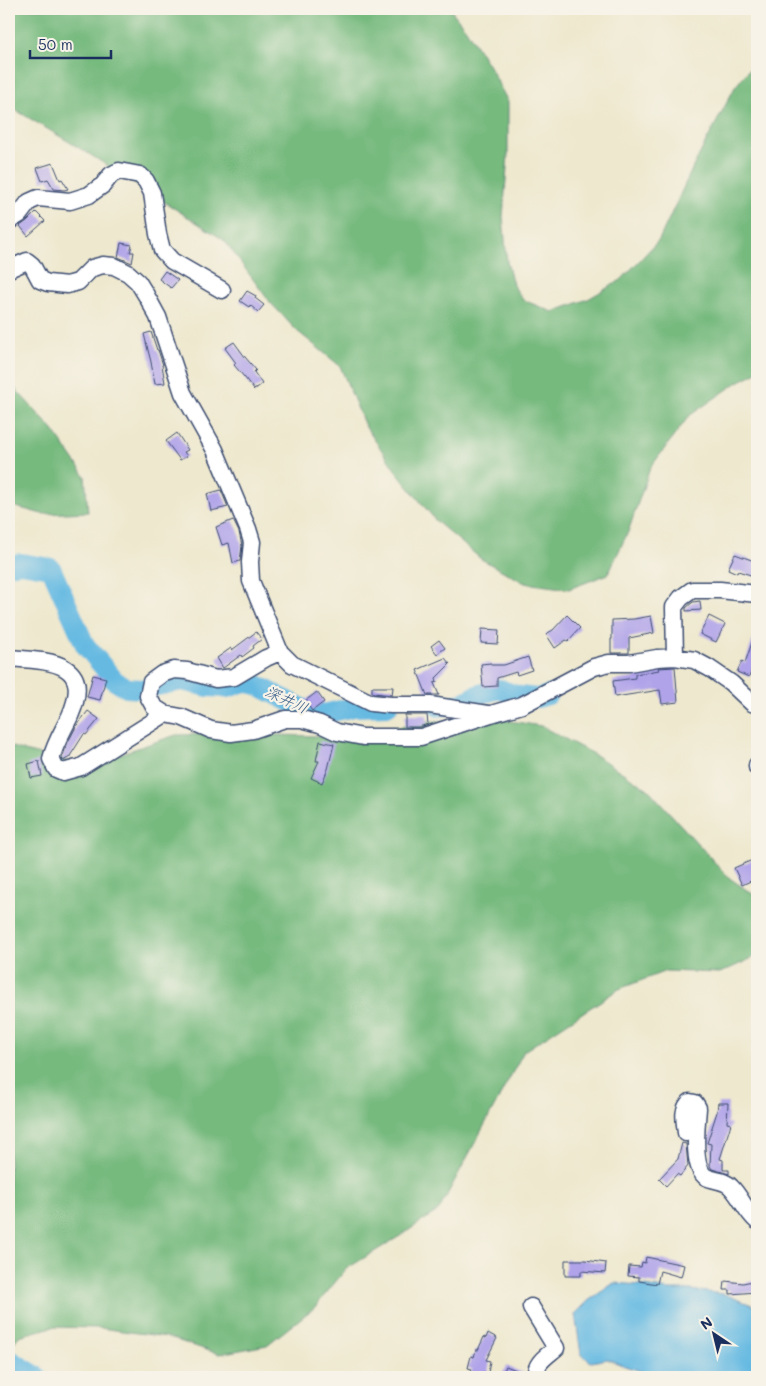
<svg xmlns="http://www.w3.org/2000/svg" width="766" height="1386" font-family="Mali,'Klee One',sans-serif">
	<rect width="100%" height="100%" fill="#f7f3e8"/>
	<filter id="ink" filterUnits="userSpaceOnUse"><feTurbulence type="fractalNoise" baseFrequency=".02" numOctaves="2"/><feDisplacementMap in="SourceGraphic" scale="10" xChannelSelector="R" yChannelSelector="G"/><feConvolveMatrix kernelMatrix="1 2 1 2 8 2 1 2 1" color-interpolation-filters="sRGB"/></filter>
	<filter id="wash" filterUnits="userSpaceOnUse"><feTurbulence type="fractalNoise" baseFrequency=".0096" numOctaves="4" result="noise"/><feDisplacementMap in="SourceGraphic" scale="20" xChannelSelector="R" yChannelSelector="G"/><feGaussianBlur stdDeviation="1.12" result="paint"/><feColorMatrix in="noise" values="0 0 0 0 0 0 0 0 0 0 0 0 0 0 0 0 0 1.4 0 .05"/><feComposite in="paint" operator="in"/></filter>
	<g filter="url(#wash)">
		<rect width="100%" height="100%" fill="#eee8ce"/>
		<path fill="#76ba7e" stroke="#48746e" d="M9,9H450L466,29L492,71L508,102V154L503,217L507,262L513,285L523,300L553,312L588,299L621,280L659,240L694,165L735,87L757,60V372L738,382L689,416L650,468L628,532L608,574L569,589L525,583L481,559L437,522L401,478L365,426L340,366L296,330L269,301L224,240L86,152L9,106Z
			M9,382L53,430L85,476L88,512L42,514L9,505Z
			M504,720L541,726L595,755L648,789L728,877L757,897V956L720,973L666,971L619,989L524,1051L439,1210L400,1236L346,1269L315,1307L267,1345L219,1354L167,1337L100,1328L52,1327L19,1336L9,1349V746L28,752L79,764L111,757L176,735L235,734L360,737L425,721Z
			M9,1352L17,1368L31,1377H9Z"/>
		<path fill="#66bae2" stroke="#4074a0" d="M614,1283L640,1285L669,1290H690L724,1294L757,1307V1377H659L625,1366L607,1359L591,1362L581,1354L575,1314L588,1301Z"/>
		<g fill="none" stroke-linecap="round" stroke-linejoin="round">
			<path stroke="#66bae2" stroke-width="20" d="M9,565L21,563L51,568L85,645L115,681L127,688L142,689L182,681L208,687L228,688L244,682L257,685L304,709L324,714L353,707L388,706
				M439,707L463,703L477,695L499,689L519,696L538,698L548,695
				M9,1359L38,1377"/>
		</g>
		<g id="blocks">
			<path fill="#b0a3e9" d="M53,163L60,180L62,179L68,189L64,190L54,189L48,179L42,181L37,168Z
				M36,212L45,221L28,236L20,226L27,221Z
				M121,243L132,245L130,252H134L132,263L118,257Z
				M165,271L178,280L171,288L159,279Z
				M247,291L256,296L255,298L264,305L258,312L250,305L249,307L240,301Z
				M151,332L157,350H158L163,365H162L165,383L155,384L151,362L144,334Z
				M234,342L245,357L256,370L254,372L262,384L254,390L245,378L234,365L236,363L225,348Z
				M177,433L188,450L184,452L187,456L180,460L166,441Z
				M221,490L228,507L211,511L207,494Z
				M233,520L239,532L242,546L240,561L233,563L229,543L222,545L216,527Z
				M735,554L757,562V577L738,571L737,573L728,569Z
				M700,601L701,610L686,611V608L693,602Z
				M567,615L580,628L568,641L566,640L555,648L546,634L553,630Z
				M651,616L654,633L629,638V653H611V639H612V620L634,619Z
				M709,616L725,624L716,642L700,634Z
				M482,629L499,630L498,644L481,643Z
				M756,631L757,632V658L749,677L737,672L742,661L745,663Z
				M256,632L262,639L253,646L254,648L242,657L241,655L223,668L217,658L231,648L232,650Z
				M439,640L445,648L437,654L431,646Z
				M528,657L532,670L517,675L516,672L497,678V686L483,687L481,664L491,663V665H504Z
				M445,658L450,664L436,678L437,682L434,683L439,695H427L417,670Z
				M675,667L678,702L662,704L660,690L615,697L613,681L635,678V674L659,670L658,668Z
				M93,675L106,678L100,700L87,697Z
				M372,687H393L392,695L374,693L372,692Z
				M317,692L324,702L312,711L305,701Z
				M88,711L99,719L86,735L84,734L70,756V757L63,761L62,758L68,742L77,725Z
				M405,715H427L428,724L419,727H405Z
				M320,741L334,744L328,769L322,783L311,778L319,761H316Z
				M39,761L42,776L31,778L28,764Z
				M757,858V878L742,885L734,868Z
				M718,1103H728L727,1123L731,1124L720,1159L723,1160V1170H729V1174L712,1169L710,1166L711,1144L707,1143L717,1112Z
				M682,1143L686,1144L688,1166L680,1176L677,1174L666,1186L659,1179L678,1159Z
				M646,1257L684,1265L681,1277L660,1271L657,1284L639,1281V1277L628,1276L629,1266L641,1267L642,1262L645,1263Z
				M565,1260H585L606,1263L605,1273L581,1271V1276H565Z
				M757,1280V1292L730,1294V1290H724L725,1281L743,1283Z
				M488,1333L497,1338L486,1360L490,1361L488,1373L483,1372L482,1375L471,1373L472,1369L468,1368L471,1356L474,1357L476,1350H478L484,1337L486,1338Z
				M506,1366L526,1374V1377H501Z"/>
		</g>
	</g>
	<g filter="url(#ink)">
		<use href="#blocks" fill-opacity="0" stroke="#3b4b6f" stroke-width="1"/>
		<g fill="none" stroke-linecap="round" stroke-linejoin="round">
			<g stroke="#3b4b6f" stroke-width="19">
				<path id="minor" d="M9,221L19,215L29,202L38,198L70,201L89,195L103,185L111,175L119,171L140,175L146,181L152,193L158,234L162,250L172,261L222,290
					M9,269L27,261L32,265L40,280L48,283L67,285L78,282L92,268L103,265L114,266L128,273L138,282L146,295L158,317L183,393L215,450L248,529L252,542L250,562L251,581L280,652L266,658L234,677L216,679L187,671L174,670L162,674L151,682L148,696L154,707L165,714L181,717L211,730L231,733L253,730L285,719H302L320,724L337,732L363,737H421L491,714L522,705L594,667L609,663H629L657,658L675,657L694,660L709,668L731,683L752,703L757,705
					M280,652L292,664L371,703L391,705H430L488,714
					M675,657L674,607L681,598L692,590H720L757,594
					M9,658C50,661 94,661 70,716C63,731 55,743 51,759L56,769L63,772L81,767L165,714
					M757,765V767
					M686,1133C685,1122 681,1110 690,1102L695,1103L698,1108C697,1124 691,1167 706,1177C714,1181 725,1180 731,1187C741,1197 746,1212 757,1221
					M531,1307L556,1348C547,1356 534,1363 536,1377"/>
			</g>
			<use href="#minor" stroke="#fff" stroke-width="16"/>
		</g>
	</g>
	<g text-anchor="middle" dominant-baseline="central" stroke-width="4.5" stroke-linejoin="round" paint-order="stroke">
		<g font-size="15" font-style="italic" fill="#325986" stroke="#f7f3e8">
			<text transform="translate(287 699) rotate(25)">深井川</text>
		</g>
	</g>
	<rect width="766" height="1386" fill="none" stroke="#f7f3e8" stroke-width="30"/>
	<g transform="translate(714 1334) rotate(325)" stroke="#f7f3e8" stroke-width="4" paint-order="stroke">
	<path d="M0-4L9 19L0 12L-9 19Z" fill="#1b2f5e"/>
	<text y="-8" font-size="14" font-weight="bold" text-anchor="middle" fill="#1b2f5e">N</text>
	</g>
	<path d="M30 50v8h81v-8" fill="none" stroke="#1b2f5e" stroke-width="2.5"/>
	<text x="38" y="50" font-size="15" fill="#1b2f5e" stroke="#f7f3e8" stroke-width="4" paint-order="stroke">50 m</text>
</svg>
